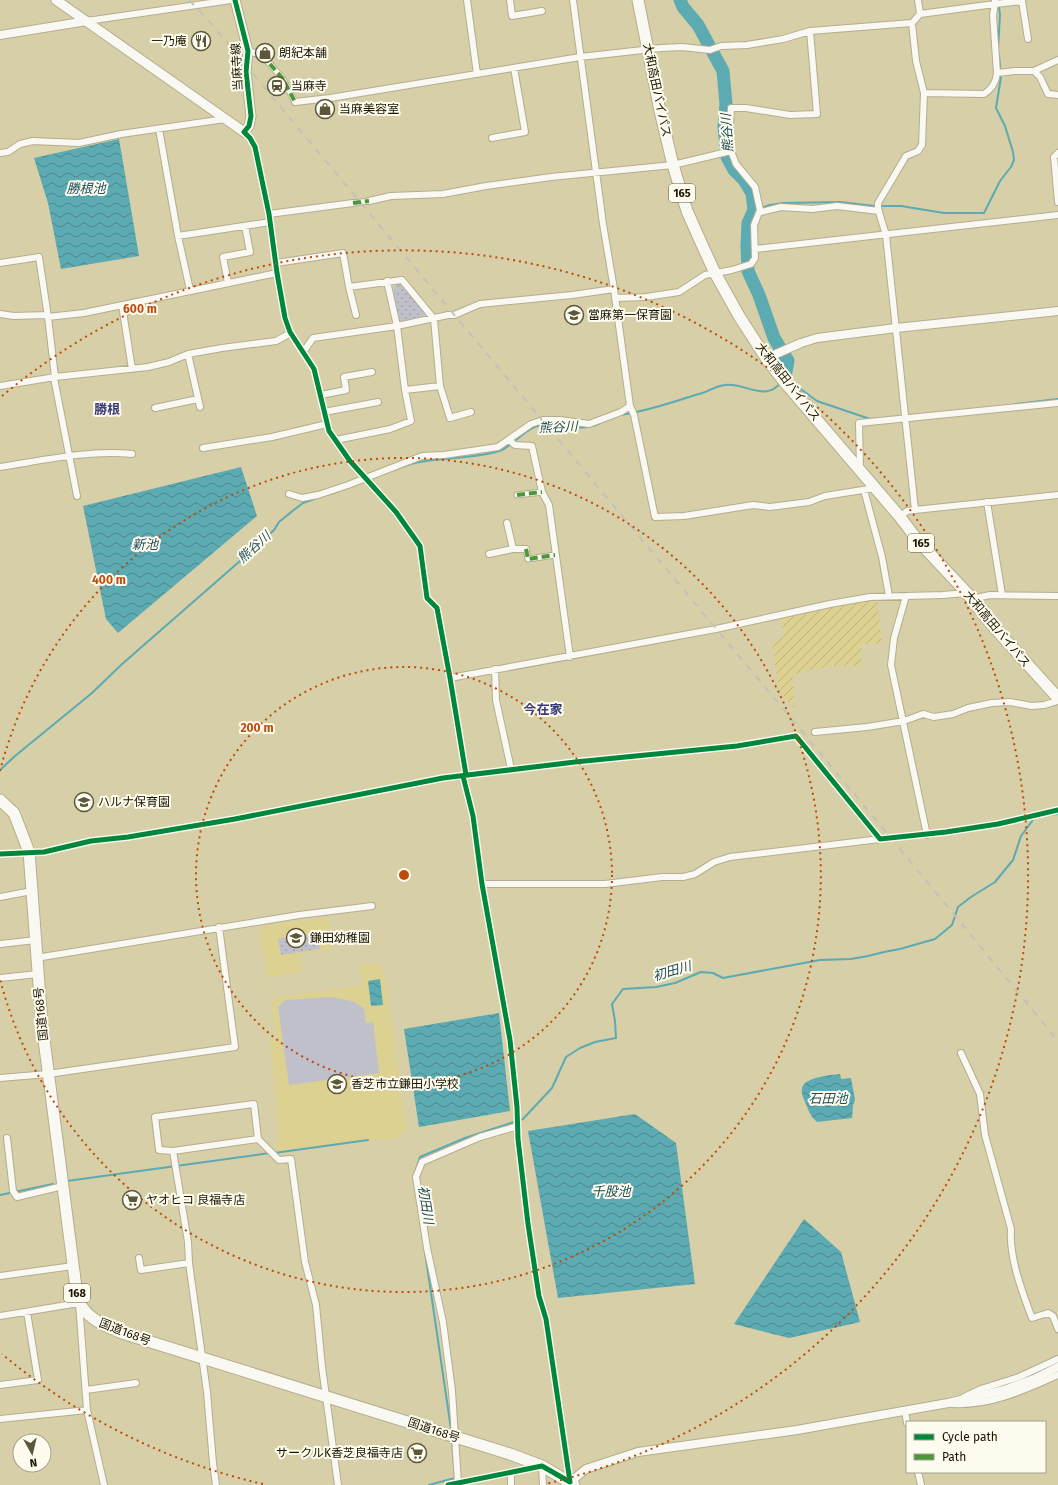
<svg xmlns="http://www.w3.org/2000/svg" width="1058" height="1485" font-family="'Fira Sans','Noto Sans JP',sans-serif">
	<defs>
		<pattern id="industrial-furrows" width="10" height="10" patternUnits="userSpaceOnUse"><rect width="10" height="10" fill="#ddd192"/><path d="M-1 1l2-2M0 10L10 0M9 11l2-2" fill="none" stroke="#bdb37c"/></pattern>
		<pattern id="green-dots" width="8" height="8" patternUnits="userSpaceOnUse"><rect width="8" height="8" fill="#bfc0ca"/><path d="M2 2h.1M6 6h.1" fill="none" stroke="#a4a4ac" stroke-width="1.8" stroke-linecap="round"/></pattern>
		<pattern id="water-waves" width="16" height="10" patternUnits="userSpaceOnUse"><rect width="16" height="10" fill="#5caab2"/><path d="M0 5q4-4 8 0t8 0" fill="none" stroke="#4b898e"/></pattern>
	</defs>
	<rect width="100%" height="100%" fill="#d6cfa7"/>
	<path fill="#ddd192" d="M328,917L333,950L300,954L302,972L267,977L259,926Z
		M380,963L385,978L407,1129L397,1139L366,1140L279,1151L277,1149L279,1136L270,1040H274L276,1037L271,1006L275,997L363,986L359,965Z"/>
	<path fill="url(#industrial-furrows)" d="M877,598L882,643L861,644V667L839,665L804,671L792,675L795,710L779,690L772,644L784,636L781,616Z"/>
	<path fill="url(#green-dots)" d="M398,283L401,284L426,313L424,316L399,322C397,312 389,291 398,283Z
		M318,933L320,949L281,955L278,939Z"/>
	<path fill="#bfc0ca" d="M331,997L352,1001L364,1008L366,1023L373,1022L379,1073L289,1085L278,1007L285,1000Z"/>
	<path fill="url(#water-waves)" d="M119,139L139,256L61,269L48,203L34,158Z
		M241,467L257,516L118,633L106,619L83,506Z
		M380,979L383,1005L371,1006L368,981Z
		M499,1013L510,1111L419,1127L404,1029Z
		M840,1074L841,1079L851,1078L855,1100L853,1105L852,1118L817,1122C811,1117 809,1112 806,1104C804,1100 801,1094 802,1089C803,1077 831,1075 840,1074Z
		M635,1114L676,1143L695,1284L558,1298L528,1131Z
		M804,1219L841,1252L860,1322L789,1338L734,1324Z"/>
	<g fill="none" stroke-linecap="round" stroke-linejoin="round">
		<path stroke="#5caab2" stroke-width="2" d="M998,49L1000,15L998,0
			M754,210L770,205L784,203L840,202L875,206H901L944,213H984L1000,181L1011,167L1014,160L1013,152L1005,126L996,108L1001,77L999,55
			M791,382L817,401L870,419L882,418
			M1015,404L1058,399
			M619,415C646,412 672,402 699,394C707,392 716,386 725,385C744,382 766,403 781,382
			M394,470C402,467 411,463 420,462C446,457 473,459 499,451C511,448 522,431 537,426C557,421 582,434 600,423
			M330,494L339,491
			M0,770L15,756L92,693L121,665L240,561L274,530L279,522L295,509L303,503L317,498
			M1047,815L1058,814
			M274,1153L368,1140
			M416,1169L420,1157L465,1138L523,1119L552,1088L566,1057L580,1048L595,1042L616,1038L615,1021L612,1004L623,989L656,987L675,983L701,972L713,973L723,978L820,960L851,959L868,956L884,952L900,949L935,939L952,925L958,907L971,897L995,882L1013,860L1021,836L1035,817
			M414,1177L451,1429
			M67,1181L270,1153
			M0,1195L53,1184
			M429,1485L455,1478L452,1440"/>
		<path stroke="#5caab2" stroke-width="13" d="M680,0L683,7L698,25L723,71L726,104L724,126L727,157L734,170L744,180L752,193L754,210L748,223L747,246L748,271L759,295L774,338L788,361L785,377"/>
		<g stroke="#b4ae8f" stroke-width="7">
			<path id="pedestrian" d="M262,55L283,79L295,102
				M353,203L369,201
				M517,495L542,492
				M526,549L528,559L555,555"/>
		</g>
		<g stroke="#b4ae8f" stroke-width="8">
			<path id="minor" d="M467,0L477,74
				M510,0L512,16L542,11
				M573,0L603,224L614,289L630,406L634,415L655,517L684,516L753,505L770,507L809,502L825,496L875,488
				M918,0L920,14
				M87,21L231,0
				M912,23L916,61L924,93L922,145L918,151L906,156L878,203V209L886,235L915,510
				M248,51L262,55
				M1034,71L1058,60
				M997,73L993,15L995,4L1022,1L1028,39
				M924,93L984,94C992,89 996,83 997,73L1015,71H1034L1040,77L1048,94L1058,95
				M295,102L330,98L580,57L661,48L682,47L710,50L721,46L747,45L783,39L810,31L912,23L920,14L995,4V0
				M159,129L178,236L190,290
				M244,132L250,138L255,147L269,214L277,273L285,318L290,332L314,369L329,431L350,461L396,512L420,546L427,598L437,608L450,678L466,775
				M492,138L525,132L514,68
				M0,153L8,152L20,144L33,141L79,143L121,134L225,119
				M1058,153L1054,157L1058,202
				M369,201L391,196L443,194L486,186L551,177L673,165L731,151L730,126L731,108H746L790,115L817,114L810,31
				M761,212L781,207L812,209L837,206L879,211
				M269,214L353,203
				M178,236L270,222
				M755,249L1058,215
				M0,263L39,257L48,317L55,377
				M276,263L343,253L349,287L402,280L434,319L440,386L450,418L471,412
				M228,283L223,257L250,252L245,226
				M349,287L356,315
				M615,298L646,297L679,292L705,275L732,270L751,264L755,258L754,225L760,210L755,187L736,164L731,151
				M122,305L132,369
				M0,314L14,316L47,315
				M48,317L84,313L277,273
				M304,351L313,338L397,326L448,315H454L480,304L572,295L614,289
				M188,354L200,407
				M54,378L77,496
				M0,386L55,377L148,367L169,362L188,354L222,348L276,341L287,335L290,332
				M405,390L440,386
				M321,395L346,390L344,377L372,372
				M155,408L198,399
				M324,412L378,402
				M336,440L390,429L411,421L405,390L397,326L387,281
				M509,440L515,445L532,446L542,492L549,505L570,657
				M203,448L272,437L327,424
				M0,467C45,460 87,450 132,454
				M860,470L859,423L1058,403
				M864,490L882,557L889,596
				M289,494L302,498L318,495L348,485L422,456L444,455L498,447L531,424L543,420H560L589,424L621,412L630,406
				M987,502L1002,595
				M900,517L907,511L915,510L1058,495
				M513,549H526
				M489,554L513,549L507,523
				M906,596L894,638L891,665L927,835
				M971,599L990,595L1058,596
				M495,669L496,700L511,769
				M450,678L716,629L830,604L870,597L942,595L967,593
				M815,732L867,727L904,721L923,714L934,717L953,714L968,708L992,703L1010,702L1032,706L1044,705L1058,701
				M463,776L473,816L482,884L510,1040L517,1107L518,1139L528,1224L539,1296L546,1319L570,1482
				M0,854L44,852L91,841L128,837L235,819L443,778L575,762L737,746L796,736L880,839L946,832L998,824L1058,810
				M482,884H605L662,877H683L695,874L714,862L730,857L880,839
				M0,897L32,891
				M0,944L36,940
				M36,958L299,915L372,906
				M0,978L38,974
				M961,1053L980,1094L985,1135L1011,1229C1009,1257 1022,1292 1032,1318L1048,1313L1053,1316L1058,1329
				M0,1078L48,1074L235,1047L219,927
				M7,1138L13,1191L17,1197L63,1186
				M258,1139L254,1104L155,1117L159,1150L173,1151L258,1139L279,1160L291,1159L305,1262L316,1305L322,1367L338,1485
				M173,1151L188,1242L189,1263L207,1392L213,1463L216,1485
				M139,1258L141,1270L189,1263
				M0,1276L73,1266
				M0,1316L79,1303L87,1410L104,1485
				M0,1385L38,1380L27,1312
				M86,1390L136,1383
				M964,1397L981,1389L1019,1377L1058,1359
				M953,1404C991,1406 1024,1390 1058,1375
				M905,1411L907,1423
				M0,1419L87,1410
				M511,1472V1485
				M918,1472L921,1485
				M458,1483L452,1391L443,1322L427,1248L416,1177L422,1162L480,1137L518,1126
				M448,1485L542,1466L543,1485"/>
		</g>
		<g stroke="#b4ae8f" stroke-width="10">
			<path id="tertiary" d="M0,35L87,21
				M768,361L776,354L801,343L817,338L896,328L1058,311
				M570,1482L586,1469L638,1452L797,1430L948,1403L1004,1390L1034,1379L1058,1367"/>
		</g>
		<g stroke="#b4ae8f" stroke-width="11">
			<path id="secondary" d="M56,0L244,132L249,126L251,116L246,72L248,51L235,0"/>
		</g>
		<g stroke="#b4ae8f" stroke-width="13">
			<path id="trunk" d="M638,0L660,111L673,165L687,211L703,247L715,273L739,316L768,361L787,385L900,517L919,542L967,593L992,625L1058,698
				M0,800L14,813L29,852L42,1024L77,1295C82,1317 103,1325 122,1333L510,1454L542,1466L574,1485"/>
		</g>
		<use href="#pedestrian" stroke="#f9f8f2" stroke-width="5"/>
		<use href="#minor" stroke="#f9f8f2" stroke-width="6"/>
		<use href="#tertiary" stroke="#f9f8f2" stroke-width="8"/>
		<use href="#secondary" stroke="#f9f8f2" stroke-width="9"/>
		<use href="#trunk" stroke="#f9f8f2" stroke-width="11"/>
		<path stroke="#c4c2b7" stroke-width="2" stroke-dasharray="7 7" stroke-linecap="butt" d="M189,0L208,20L891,838L1058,1041"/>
		<path stroke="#4c9839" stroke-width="4" stroke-dasharray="8 4" stroke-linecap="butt" d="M262,55L283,79L295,102
			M353,203L369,201
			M517,495L542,492
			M526,549L528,559L555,555"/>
		<g stroke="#fefcee" stroke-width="8">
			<path id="cycleway" d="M235,0L248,51L246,72L251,116L249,126L244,132L250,138L255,147L269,214L277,273L285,318L290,332L314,369L329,431L350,461L396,512L420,546L427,598L437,608L450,678L466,775
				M463,776L473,816L482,884L510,1040L517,1107L518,1139L528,1224L539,1296L546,1319L570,1482
				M0,854L44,852L91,841L128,837L235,819L443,778L575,762L737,746L796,736L880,839L946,832L998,824L1058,810
				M448,1485L542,1466L570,1482"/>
		</g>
		<use href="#cycleway" stroke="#00873e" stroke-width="5"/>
	</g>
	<g fill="none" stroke="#bf4b0a" stroke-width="2" stroke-dasharray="2 4">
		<circle cx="404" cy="875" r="208"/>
		<path d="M0 771A417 417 0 1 1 0 979"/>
		<path d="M263 1484A625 625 0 0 1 2 1354M2 396A625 625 0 1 1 545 1484"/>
	</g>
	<defs>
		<g id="restaurant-ring" transform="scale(1)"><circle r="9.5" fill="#fefcee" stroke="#5c563a" stroke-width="1.5"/><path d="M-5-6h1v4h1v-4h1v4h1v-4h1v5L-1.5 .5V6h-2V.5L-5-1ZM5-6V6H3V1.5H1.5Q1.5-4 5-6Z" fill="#5c563a"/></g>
		<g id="shop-ring" transform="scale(1)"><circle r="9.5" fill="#fefcee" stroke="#5c563a" stroke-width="1.5"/><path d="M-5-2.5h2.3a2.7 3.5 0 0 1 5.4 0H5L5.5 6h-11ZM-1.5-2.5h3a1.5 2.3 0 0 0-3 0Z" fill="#5c563a"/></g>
		<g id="station-ring" transform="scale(1)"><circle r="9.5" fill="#fefcee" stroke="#5c563a" stroke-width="1.5"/><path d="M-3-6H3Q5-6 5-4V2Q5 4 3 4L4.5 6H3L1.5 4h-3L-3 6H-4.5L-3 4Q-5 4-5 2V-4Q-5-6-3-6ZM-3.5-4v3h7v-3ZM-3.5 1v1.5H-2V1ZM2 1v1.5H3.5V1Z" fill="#5c563a"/></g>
		<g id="school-ring" transform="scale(1)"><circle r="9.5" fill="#fefcee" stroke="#5c563a" stroke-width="1.5"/><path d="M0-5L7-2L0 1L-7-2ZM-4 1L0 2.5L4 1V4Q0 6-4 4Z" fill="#5c563a"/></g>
		<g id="supermarket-ring" transform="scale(1)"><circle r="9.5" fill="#fefcee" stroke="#5c563a" stroke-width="1.5"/><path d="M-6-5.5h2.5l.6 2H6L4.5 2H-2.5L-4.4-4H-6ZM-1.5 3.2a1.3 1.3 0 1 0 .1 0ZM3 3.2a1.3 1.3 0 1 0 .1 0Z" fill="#5c563a"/></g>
	</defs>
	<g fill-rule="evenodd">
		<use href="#restaurant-ring" x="201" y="41"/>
		<use href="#shop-ring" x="265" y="53"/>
		<use href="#station-ring" x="277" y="86"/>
		<use href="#shop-ring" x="325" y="109"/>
		<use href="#school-ring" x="574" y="315"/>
		<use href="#school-ring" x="84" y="802"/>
		<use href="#school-ring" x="296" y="938"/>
		<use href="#school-ring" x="337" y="1084"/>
		<use href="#supermarket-ring" x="132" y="1200"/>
		<use href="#supermarket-ring" x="417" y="1453"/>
	</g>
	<g text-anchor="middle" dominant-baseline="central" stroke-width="4" stroke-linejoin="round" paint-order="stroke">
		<g fill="#fefcee" stroke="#5f5a47" stroke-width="1">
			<rect x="669" y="184" width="26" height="18" rx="3"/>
			<rect x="908" y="534" width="26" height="18" rx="3"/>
			<rect x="64" y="1284" width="26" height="18" rx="3"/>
		</g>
		<g font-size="11" font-weight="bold" fill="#1b1500">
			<text x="682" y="193">165</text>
			<text x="921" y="543">165</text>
			<text x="77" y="1293">168</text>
		</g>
		<g font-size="12" fill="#1b1500" stroke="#fefcee" text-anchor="start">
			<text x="187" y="41" text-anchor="end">一乃庵</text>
			<text x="279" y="53">朗紀本舗</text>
			<text x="291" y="86">当麻寺</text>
			<text x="339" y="109">当麻美容室</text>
			<text x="588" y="315">當麻第一保育園</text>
			<text x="98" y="802">ハルナ保育園</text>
			<text x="310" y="938">鎌田幼稚園</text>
			<text x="351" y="1084">香芝市立鎌田小学校</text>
			<text x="146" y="1200">ヤオヒコ 良福寺店</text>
			<text x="403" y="1453" text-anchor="end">サークルK香芝良福寺店</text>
		</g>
		<g font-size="12" fill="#1b1500" stroke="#fefcee">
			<text transform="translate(237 67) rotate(-93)">当麻寺線</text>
			<text transform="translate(657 90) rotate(78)">大和高田バイパス</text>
			<text transform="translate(788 382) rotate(52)">大和高田バイパス</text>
			<text transform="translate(997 629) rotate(50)">大和高田バイパス</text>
			<text transform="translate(41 1014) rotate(-96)">国道168号</text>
			<text transform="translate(125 1332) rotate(21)">国道168号</text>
			<text transform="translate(434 1430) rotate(18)">国道168号</text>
		</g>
		<g font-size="13" font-style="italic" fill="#1e4c59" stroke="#fefcee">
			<text transform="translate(727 133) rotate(-94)">熊谷川</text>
			<text x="86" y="188">勝根池</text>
			<text transform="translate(558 427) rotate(-2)">熊谷川</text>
			<text x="145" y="544">新池</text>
			<text transform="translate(254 547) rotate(-42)">熊谷川</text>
			<text transform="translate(672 971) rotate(-16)">初田川</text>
			<text x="828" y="1098">石田池</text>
			<text x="611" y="1191">千股池</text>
			<text transform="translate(426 1205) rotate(81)">初田川</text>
		</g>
		<g font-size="13" font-weight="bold" fill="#393b77" stroke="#fefcee">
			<text x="107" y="409">勝根</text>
			<text x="543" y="709">今在家</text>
		</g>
	</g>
	<circle cx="404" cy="875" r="6" fill="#bf4b0a" stroke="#fefcee" stroke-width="2"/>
	<g font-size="12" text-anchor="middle" font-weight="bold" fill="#bf4b0a" stroke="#fefcee" stroke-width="4" stroke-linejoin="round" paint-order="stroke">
		<text x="140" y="313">600 m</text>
		<text x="109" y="584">400 m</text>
		<text x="257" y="732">200 m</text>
	</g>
	<rect x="906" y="1421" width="140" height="52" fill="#fefcee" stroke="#a3a08f"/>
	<rect x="914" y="1434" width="20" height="6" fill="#00873e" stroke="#a3a08f"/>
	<text x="942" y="1441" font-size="12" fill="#1b1500">Cycle path</text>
	<rect x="914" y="1454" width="20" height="6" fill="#4c9839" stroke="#a3a08f"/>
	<text x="942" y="1461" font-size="12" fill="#1b1500">Path</text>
	<g transform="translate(32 1453) rotate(172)"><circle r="19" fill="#fefcee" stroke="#a3a08f"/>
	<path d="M0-3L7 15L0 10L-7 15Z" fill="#5c563a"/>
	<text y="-6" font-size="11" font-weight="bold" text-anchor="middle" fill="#1b1500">N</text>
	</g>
</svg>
